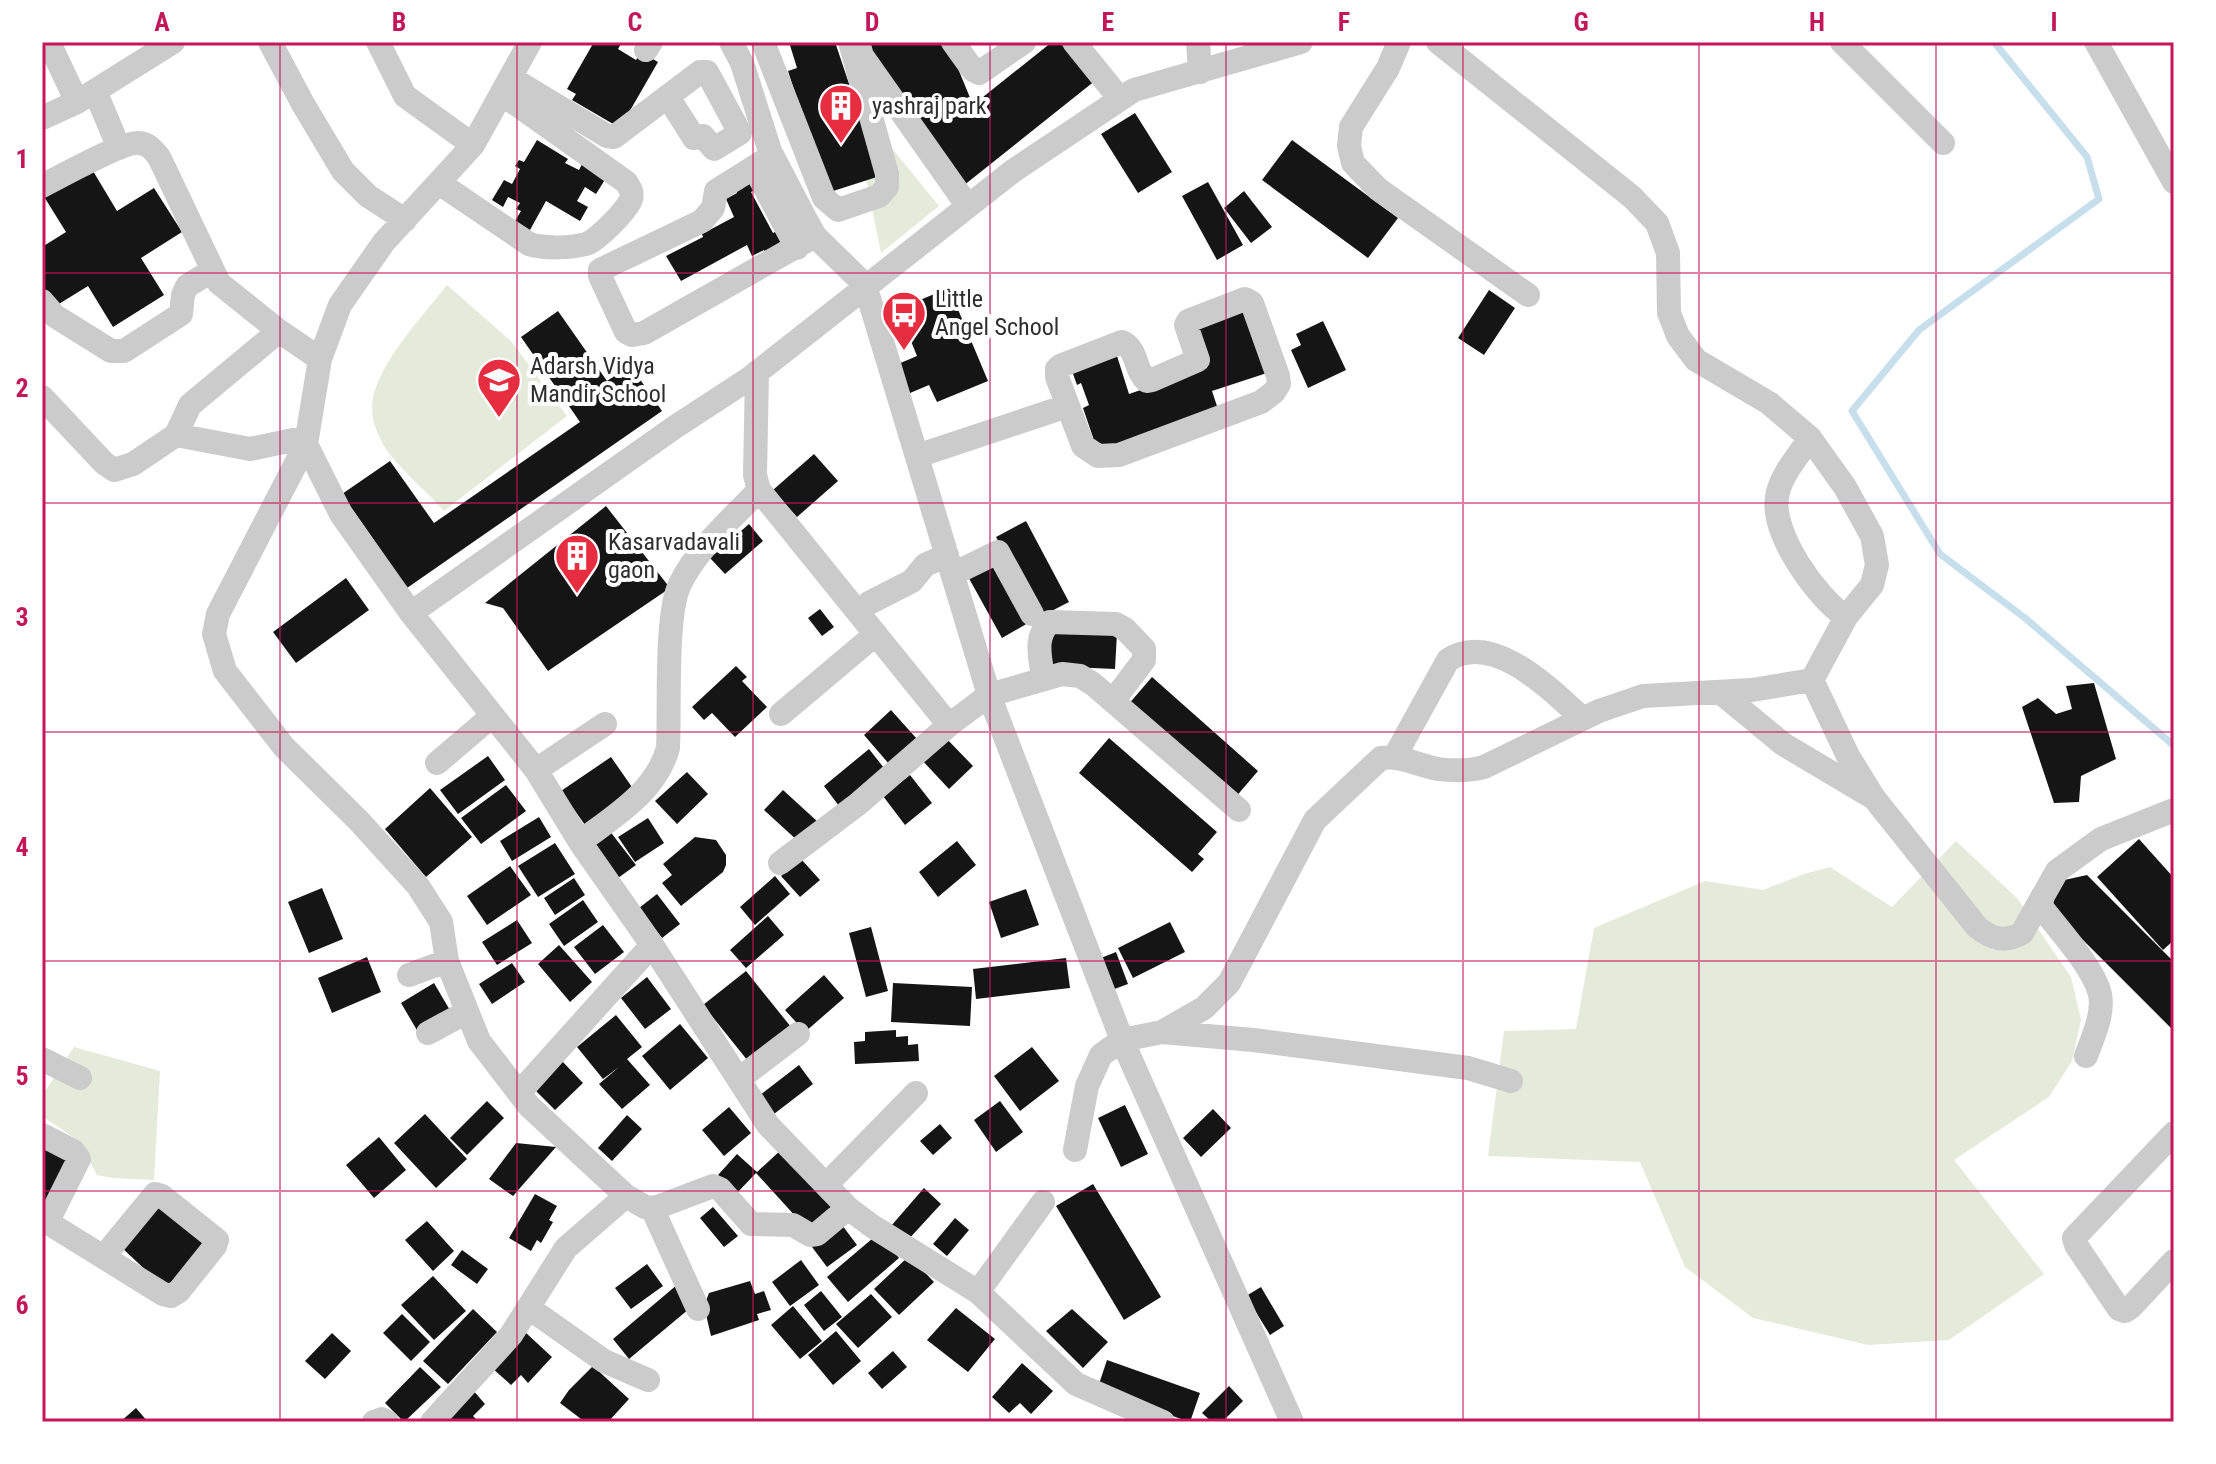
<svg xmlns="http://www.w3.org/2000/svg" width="2216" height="1464" font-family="'Roboto Condensed',sans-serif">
	<rect width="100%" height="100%" fill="#fff"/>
	<path fill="#e4ebdb" d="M877,130L939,206L881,253L859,144Z
		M447,285L511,341L567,416L444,511C426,491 404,473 388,452C379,439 371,421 372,405C375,366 423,316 447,285Z
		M1956,841L2017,898L2071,977L2081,1020L2072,1061L2049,1097L1954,1160L2044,1274L1949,1340L1868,1345L1753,1318L1685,1267L1640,1162L1488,1156L1504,1031L1576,1029L1594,928L1705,881L1763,890L1804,874L1830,867L1892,907Z
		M74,1047L160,1071L154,1180L113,1178L97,1175L79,1141L42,1116V1096Z"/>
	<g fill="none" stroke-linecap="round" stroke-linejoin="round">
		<path stroke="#c7deec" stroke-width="7" d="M1994,42L2087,157L2099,199L1919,330L1852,411L1940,554L2025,618L2172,744"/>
	</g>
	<path fill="#151515" d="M594,42H622L618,49L636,60L641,52L658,62L620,128L572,100L576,94L567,89Z
		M789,42H835L880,176L827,193L788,71L797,68Z
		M873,42H939L957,66L973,105L1052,42H1066L1096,80L958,190L863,50Z
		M1135,113L1172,172L1138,193L1101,134Z
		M537,140L568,159L565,163L579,170L582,164L606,178L596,194L585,187L577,201L588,207L580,221L546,201L530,230L515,221L521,211L516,209L520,203L508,197L503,207L492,200L504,180L512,184L520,169L515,166L519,160L524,162Z
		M1292,140L1398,218L1368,258L1262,180Z
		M90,166L117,211L154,188L182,232L141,258L164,295L113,327L88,286L54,307L42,288V247L66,232L43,195Z
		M751,174L758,188L751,192L773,233L781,229L789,245L768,256L764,250L752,256L747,245L681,281L666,256L703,237L702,234L734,217L726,199L737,193L733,184Z
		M1208,182L1243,245L1217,260L1182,196Z
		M1244,191L1272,227L1251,243L1224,208Z
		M949,288L988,381L937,402L929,385L903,396L891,367L917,356L898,309Z
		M1489,290L1515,308L1484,355L1458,338Z
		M1249,306L1270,372L1212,391L1219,412L1098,452L1083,408L1089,405L1081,383L1077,385L1072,371L1117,356L1129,394L1205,368L1191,325Z
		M558,311L607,381L630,365L662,411L407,588L342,494L390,461L434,523L580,422L521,337Z
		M1323,321L1346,370L1308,388L1291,350L1301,345L1296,334Z
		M814,454L838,481L797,517L773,490Z
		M606,506L670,588L548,671L503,608L485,603Z
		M1026,521L1069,602L1038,618L996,537Z
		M749,524L763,541L725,574L710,558Z
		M993,558L1028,623L1002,638L966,573Z
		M346,578L369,610L296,663L273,632Z
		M820,609L834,627L822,636L808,618Z
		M1048,630L1117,633L1115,669L1046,666Z
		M736,666L747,677L742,681L767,707L735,737L712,713L704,720L692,707Z
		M1152,677L1258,771L1234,799L1127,706Z
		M2094,683L2116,759L2081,776L2079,802L2054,803L2022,707L2038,698L2056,714L2072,709L2066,686Z
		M891,710L917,739L889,764L864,735Z
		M944,736L973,766L949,789L920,758Z
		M1109,738L1217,832L1198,854L1204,859L1192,872L1079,773Z
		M869,749L884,768L839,806L824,786Z
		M488,756L505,780L458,814L440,790Z
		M611,757L634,790L585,825L561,791Z
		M687,772L708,794L677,824L655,801Z
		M910,775L932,803L905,825L883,796Z
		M506,785L526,811L481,844L461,818Z
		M430,788L472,837L426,877L385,829Z
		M783,790L818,822L799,842L764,810Z
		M539,817L551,837L512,861L500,841Z
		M648,818L664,843L635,862L618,837Z
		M609,830L636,865L618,878L591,843Z
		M695,837L716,840L726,855V865L723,872L681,906L662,883L672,875L663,864Z
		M2139,839L2174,878V940L2163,950L2097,877Z
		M957,841L976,865L938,897L919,872Z
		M555,843L575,874L538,897L518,866Z
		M801,859L820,880L800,897L781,876Z
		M510,866L531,895L487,925L467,896Z
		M2087,875L2174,962V1031L2053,910L2055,882Z
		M775,876L790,894L755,925L740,907Z
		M574,878L585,895L555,915L544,898Z
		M322,888L343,939L309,953L288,902Z
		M1026,889L1039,925L1001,938L989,902Z
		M657,894L680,924L662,938L639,908Z
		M583,900L598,922L564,946L549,924Z
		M768,916L784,935L746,968L730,950Z
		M517,920L532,943L497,965L482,942Z
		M1170,922L1185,952L1133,978L1118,948Z
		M603,925L624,952L595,974L574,947Z
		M871,927L888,991L866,997L849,933Z
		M559,945L592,982L570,1002L538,964Z
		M1116,952L1128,984L1109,991L1096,960Z
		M367,957L381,992L332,1013L318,978Z
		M1066,958L1070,988L976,999L973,969Z
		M512,963L525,982L492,1004L479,984Z
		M746,971L791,1027L748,1061L703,1005Z
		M824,975L844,998L805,1032L785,1010Z
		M647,977L671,1009L645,1029L621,998Z
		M434,983L451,1012L418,1032L401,1003Z
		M893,983L972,987L970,1026L891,1022Z
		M616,1015L642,1047L627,1059L650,1085L622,1109L599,1084L619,1067L603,1079L577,1047Z
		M680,1024L708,1058L670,1090L642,1056Z
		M896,1030V1037L908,1036V1045L918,1044L919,1061L855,1064L854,1042L865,1041V1032Z
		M1032,1047L1059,1081L1020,1111L994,1076Z
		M562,1061L583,1083L555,1110L534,1089Z
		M799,1065L813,1084L774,1114L760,1095Z
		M487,1101L504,1118L467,1155L450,1138Z
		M1000,1101L1023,1132L996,1152L974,1120Z
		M1125,1105L1148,1154L1121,1167L1098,1118Z
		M729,1107L751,1133L724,1156L702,1130Z
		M1213,1109L1231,1128L1201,1157L1183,1138Z
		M425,1114L467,1159L436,1188L394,1143Z
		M627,1115L642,1129L612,1161L598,1148Z
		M940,1124L952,1138L933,1155L920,1141Z
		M379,1137L406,1170L374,1198L346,1165Z
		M516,1143L556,1147L513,1196L489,1179Z
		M42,1147L74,1161L42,1211Z
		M782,1149L833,1205L807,1229L756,1173L737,1193L718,1175L737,1154L757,1172Z
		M1093,1184L1161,1297L1124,1320L1056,1206Z
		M924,1188L941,1204L907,1241L891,1226Z
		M535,1194L557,1206L549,1220L553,1222L541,1243L537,1240L531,1251L509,1238Z
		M160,1203L210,1249L170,1293L120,1246Z
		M713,1207L738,1236L724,1247L700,1218Z
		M955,1218L969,1230L947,1256L933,1244Z
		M427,1221L454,1251L433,1271L405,1240Z
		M839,1221L857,1245L827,1267L809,1243Z
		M879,1233L899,1258L848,1302L827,1277Z
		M462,1250L488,1269L477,1284L451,1265Z
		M909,1256L934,1282L899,1315L874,1289Z
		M801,1260L819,1285L790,1306L772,1282Z
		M647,1264L663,1286L631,1309L615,1288Z
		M433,1276L466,1311L434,1340L401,1305Z
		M750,1281L755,1294L764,1291L771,1310L757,1314L759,1320L711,1336L704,1306L709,1293Z
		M678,1284L695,1304L629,1359L613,1339Z
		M1261,1287L1284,1326L1270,1335L1246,1296Z
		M821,1291L842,1317L824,1331L804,1305Z
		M871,1294L892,1317L858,1348L836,1324Z
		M793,1306L822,1341L800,1359L771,1325Z
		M956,1308L995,1339L968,1372L927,1340Z
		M473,1309L497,1332L448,1384L423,1361Z
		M1072,1309L1108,1342L1083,1368L1046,1331Z
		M402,1314L430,1342L411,1361L383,1333Z
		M836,1331L861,1361L833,1385L808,1355Z
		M525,1332L552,1357L528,1383L521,1375L511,1385L492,1368Z
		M332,1333L351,1351L325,1379L305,1361Z
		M893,1351L907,1367L882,1389L868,1373Z
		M1107,1360L1200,1393L1190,1422L1097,1390Z
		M1022,1363L1053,1391L1031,1414L1020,1403L1009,1413L992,1397Z
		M593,1366L629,1399L608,1422H585L560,1403L569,1390Z
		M420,1367L441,1387L404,1422L385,1403Z
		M1229,1386L1243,1401L1222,1422H1212L1202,1413Z
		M472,1389L485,1404L473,1416L479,1422H441Z
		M136,1408L148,1422H120Z"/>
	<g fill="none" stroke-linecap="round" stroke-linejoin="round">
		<path stroke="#cbcbcb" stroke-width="24" d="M270,42L303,104L343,171L368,196L405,220
			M378,42L405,96L473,145
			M530,42L473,145L384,242L340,305L320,359L306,444L218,614L214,634L225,671L284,747L359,821L418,886L441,922L447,961L479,1041L529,1106L626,1196L645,1207L655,1208L713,1186L720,1189L751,1224L793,1225L810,1235L817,1234L848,1208
			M731,42L742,63L770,151L805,218L815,236L865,285L989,695L1122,1040L1292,1422
			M763,42L824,198L838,210L879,196L887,187V174L850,42
			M953,42L973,70L979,73L1024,42
			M1074,42L1120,99
			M1198,42L1200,72
			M1399,42L1388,68L1351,127L1349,146L1353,163L1378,189L1528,295
			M1842,42L1943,143
			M2096,42L2174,182
			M51,47L77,102
			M860,49L862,56L967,205
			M646,50L651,42
			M511,78L607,136L614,137L700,72H707L740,133L714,149L703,136L694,138L668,97
			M95,91L119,148
			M42,118L77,102L173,42
			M772,156L716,191L713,208L702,221L600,270V276L626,332L632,335L644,333L815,236
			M754,167L797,248
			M439,183L529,244C544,249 571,248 586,244C597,241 628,209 631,199C633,192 630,188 626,182L502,94
			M42,186C60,177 124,141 139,143C149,144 153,150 159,157L219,283L279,331L320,359
			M1245,299L1252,303L1278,376L1279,384L1274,392L1261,402L1119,455L1098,456L1083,446L1057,377V369L1060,366L1122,342C1138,349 1134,370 1147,381L1152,380L1198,360L1186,325L1188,321Z
			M42,301L55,316L111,351H124L181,314L183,295L187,286L213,270
			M757,372L755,475L759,490L949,725
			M42,397L104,463L114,470L133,464L176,435L190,405L279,331
			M176,435L250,449L293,440L306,444L341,514L411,613L536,770L580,842L652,945L768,1125L848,1208L872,1226L978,1292L1076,1384L1163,1422
			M1810,438C1798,456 1780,476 1777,497C1771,534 1817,598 1846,617
			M917,456L1067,406
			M953,574L998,552L1032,614
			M869,603L912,581L925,565L947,555
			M411,613L675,427L750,378L1013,171L1134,90L1301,42
			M1043,679C1041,658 1033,638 1050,622L1116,624L1125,629L1144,649V660L1113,701
			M1812,680L1848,756L1874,798L1977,927C1992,939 2005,943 2022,933L2057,871L2101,839L2174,810
			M1720,692L1783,744L1872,797
			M781,714L876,634
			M1395,756L1448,660C1493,630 1551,690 1583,719
			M437,763L492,716
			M536,770L605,724
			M580,842C614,816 656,792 668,748C670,709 665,614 680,584C698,547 732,519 759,490
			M780,863L858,804L949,725L989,695L1062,674L1080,676L1093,684L1239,810
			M2039,904C2057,928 2093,966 2100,994C2104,1014 2093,1037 2086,1056
			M409,975L447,961
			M1162,1032L1253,1040L1468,1068L1511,1081
			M428,1033L467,1012
			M42,1059L80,1078
			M739,1079L798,1034
			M519,1093L652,945
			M2174,1133L2074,1238L2076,1245L2119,1309L2125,1311L2131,1307L2174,1261
			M42,1135L73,1151L79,1159L48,1221
			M1075,1150L1087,1086L1101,1055L1122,1040L1162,1032L1204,1008L1229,983L1315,820L1381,758C1403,755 1418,766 1438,769C1453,771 1469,771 1484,767L1599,711L1643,696L1752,690L1812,680L1846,617L1872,585L1877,565L1872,536L1845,487L1810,438L1769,403L1696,360L1678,336L1669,313L1668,253L1657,223L1632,197L1438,42
			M826,1185L916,1093
			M652,1208L698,1309
			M42,1219L163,1294L171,1296L179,1291L215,1246L217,1240L162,1196L155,1194L104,1256
			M978,1292L1043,1202
			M529,1308L604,1361L648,1380
			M374,1422L382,1419L387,1422
			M432,1422L511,1335L566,1248L626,1196"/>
	</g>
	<path fill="none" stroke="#c2185b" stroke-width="2" stroke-opacity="0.55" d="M280,42V1422M517,42V1422M753,42V1422M990,42V1422M1226,42V1422M1463,42V1422M1699,42V1422M1936,42V1422M42,273H2174M42,503H2174M42,732H2174M42,961H2174M42,1191H2174"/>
	<defs>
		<g id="building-pin" transform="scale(2.3)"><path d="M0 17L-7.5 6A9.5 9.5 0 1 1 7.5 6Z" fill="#e62e40" stroke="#fff"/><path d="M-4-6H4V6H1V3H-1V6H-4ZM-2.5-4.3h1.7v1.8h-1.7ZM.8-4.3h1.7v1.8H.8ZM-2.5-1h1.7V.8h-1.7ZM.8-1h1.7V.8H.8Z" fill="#fff"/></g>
		<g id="bus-pin" transform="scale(2.3)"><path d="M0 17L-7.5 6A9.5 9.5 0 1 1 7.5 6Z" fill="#e62e40" stroke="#fff"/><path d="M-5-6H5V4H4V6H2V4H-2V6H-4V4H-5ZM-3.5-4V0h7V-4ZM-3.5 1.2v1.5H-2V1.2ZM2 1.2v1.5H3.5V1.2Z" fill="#fff"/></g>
		<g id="school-pin" transform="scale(2.3)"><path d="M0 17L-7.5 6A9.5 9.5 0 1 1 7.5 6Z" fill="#e62e40" stroke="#fff"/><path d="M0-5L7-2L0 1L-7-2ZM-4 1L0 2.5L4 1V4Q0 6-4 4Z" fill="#fff"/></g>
	</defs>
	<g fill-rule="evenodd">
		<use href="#building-pin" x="841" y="106"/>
		<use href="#bus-pin" x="904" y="313"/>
		<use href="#school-pin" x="499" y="380"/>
		<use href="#building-pin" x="577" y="556"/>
	</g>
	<g text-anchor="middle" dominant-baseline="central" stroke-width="8" stroke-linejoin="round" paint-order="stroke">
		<g font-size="24" fill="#2e2e2e" stroke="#fff" text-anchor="start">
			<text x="872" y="106">yashraj park</text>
			<text x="935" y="299">Little<tspan x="935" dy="28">Angel School</tspan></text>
			<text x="530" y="366">Adarsh Vidya<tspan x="530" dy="28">Mandir School</tspan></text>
			<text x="608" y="542">Kasarvadavali<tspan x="608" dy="28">gaon</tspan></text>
		</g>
	</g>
	<rect width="2216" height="1464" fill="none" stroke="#ffffff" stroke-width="88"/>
	<rect x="44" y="44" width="2128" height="1376" fill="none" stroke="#c2185b" stroke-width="3"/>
	<g font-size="26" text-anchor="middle" font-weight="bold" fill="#c2185b">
		<text x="162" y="31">A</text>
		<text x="399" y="31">B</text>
		<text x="635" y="31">C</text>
		<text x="872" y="31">D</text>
		<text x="1108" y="31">E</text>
		<text x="1344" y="31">F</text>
		<text x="1581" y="31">G</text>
		<text x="1817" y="31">H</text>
		<text x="2054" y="31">I</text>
		<text x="22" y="168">1</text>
		<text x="22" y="397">2</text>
		<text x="22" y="626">3</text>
		<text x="22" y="856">4</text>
		<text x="22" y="1085">5</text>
		<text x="22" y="1314">6</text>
	</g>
</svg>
